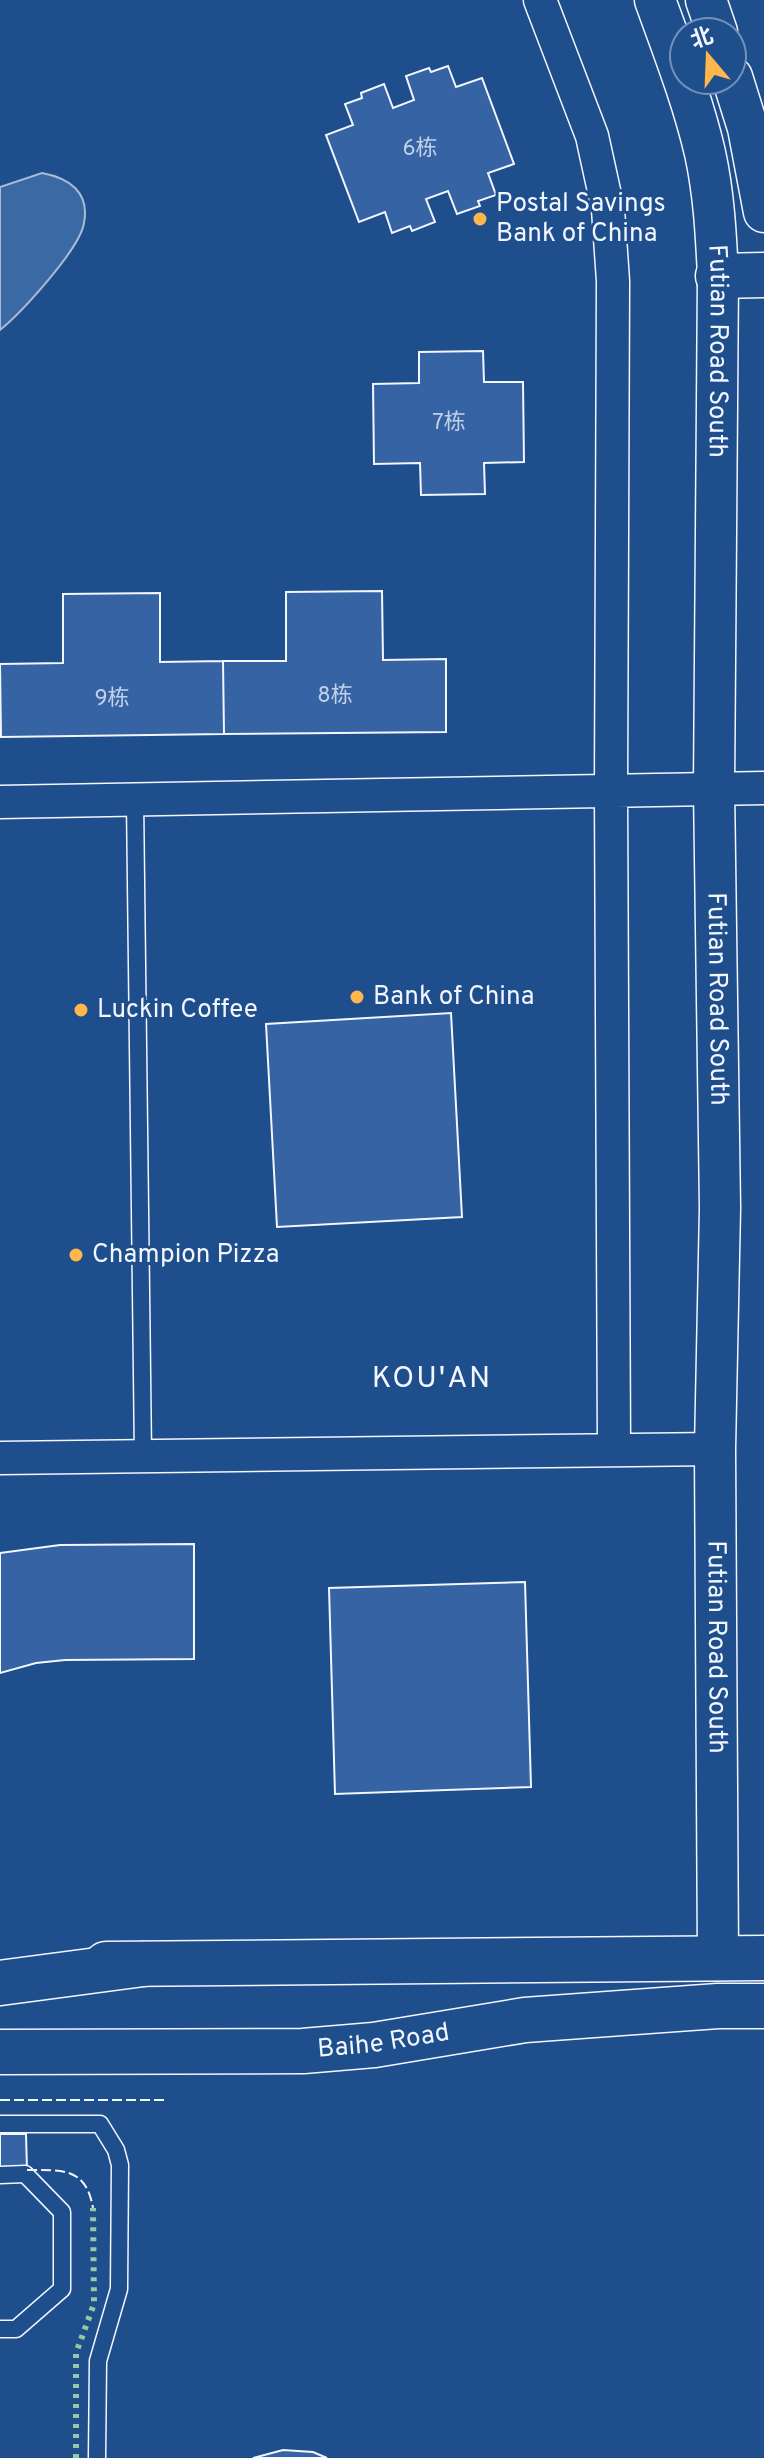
<svg xmlns="http://www.w3.org/2000/svg" width="764" height="2458" font-family="Overpass,'Noto Sans SC',sans-serif">
	<rect width="100%" height="100%" fill="#1f4e8c"/>
	<path fill="#3b69a3" stroke="#a8bbd7" stroke-width="2" d="M42,173C69,178 90,192 84,223C80,249 21,313 0,330V187Z"/>
	<path fill="#3563a3" stroke="#f2f6ff" stroke-width="2" d="M448,66L456,87L482,78L514,164L488,173L496,195L478,201L480,206L457,214L448,191L426,199L435,222L412,231L410,226L392,233L385,212L359,222L326,135L353,125L345,104L362,98L361,93L384,84L393,108L414,100L406,76L429,68L431,72Z
		M483,351L484,382H523L524,462L484,463L485,494L421,495L420,463L374,464L373,384L419,383V352Z
		M382,591L383,660L446,659V732L224,734L223,661H286V592Z
		M160,593V662L223,661L224,734L1,737L0,664L63,663V594Z
		M451,1013L462,1217L277,1227L266,1024Z
		M194,1544V1659L65,1660L36,1663L0,1673V1553L60,1545Z
		M525,1582L531,1787L335,1794L329,1588Z
		M0,2134H26L27,2170H0Z
		M283,2450L313,2452L327,2458H253Z"/>
	<g fill="none" stroke-linecap="round" stroke-linejoin="round">
		<g stroke="#f2f6ff" stroke-width="19">
			<path id="service" d="M135,800L143,1456
				M0,2124H100L116,2150L120,2165L119,2289L98,2361L97,2458
				M0,2175L25,2174L62,2212V2289L16,2329H0"/>
		</g>
		<g stroke="#f2f6ff" stroke-width="35">
			<path id="minor" d="M540,0L592,136L608,209L613,281L611,791L614,1449
				M0,802L764,788
				M0,1458L715,1449"/>
		</g>
		<g stroke="#f2f6ff" stroke-width="43">
			<g id="tertiary">
				<path id="s1" d="M655,0C673,50 693,101 705,153C714,194 716,235 718,276L714,788L720,1208L715,1449L718,1960"/>
				<path d="M706,0L717,32"/>
				<path d="M732,77L748,128L764,212"/>
			</g>
		</g>
		<g stroke="#f2f6ff" stroke-width="47">
			<g id="primary">
				<path d="M718,276L764,275"/>
				<path d="M106,1964L764,1958"/>
				<path id="s2" d="M0,2052L303,2051L374,2045L525,2020L718,2006H764"/>
			</g>
		</g>
		<g stroke="#f2f6ff" stroke-width="47">
			<path id="motorway" d="M0,1983L143,1964"/>
		</g>
		<use href="#service" stroke="#1f4e8c" stroke-width="16"/>
		<use href="#minor" stroke="#1f4e8c" stroke-width="32"/>
		<use href="#tertiary" stroke="#1f4e8c" stroke-width="40"/>
		<use href="#primary" stroke="#1f4e8c" stroke-width="44"/>
		<use href="#motorway" stroke="#1f4e8c" stroke-width="44"/>
		<path stroke="#97c8a6" stroke-width="6" stroke-dasharray="4 6" stroke-linecap="butt" d="M76,2458V2353L94,2304L93,2208"/>
		<path stroke="#f2f6ff" stroke-width="2" stroke-dasharray="10 4" stroke-linecap="butt" d="M0,2100H165
			M27,2170C62,2170 86,2167 93,2208"/>
	</g>
	<g fill="#ffb74d" stroke="#1f4e8c" stroke-width="3">
		<circle cx="480" cy="219" r="8"/>
		<circle cx="357" cy="997" r="8"/>
		<circle cx="81" cy="1010" r="8"/>
		<circle cx="76" cy="1255" r="8"/>
	</g>
	<g text-anchor="middle" dominant-baseline="central" stroke-width="6" stroke-linejoin="round" paint-order="stroke">
		<g font-size="22" fill="#c3d1e8">
			<text x="420" y="149">6栋</text>
			<text x="449" y="423">7栋</text>
			<text x="335" y="696">8栋</text>
			<text x="112" y="699">9栋</text>
		</g>
		<g font-size="26" fill="#f2f6ff" stroke="#1f4e8c" text-anchor="start">
			<text x="496" y="204">Postal Savings<tspan x="496" dy="30">Bank of China</tspan></text>
			<text x="373" y="997">Bank of China</text>
			<text x="97" y="1010">Luckin Coffee</text>
			<text x="92" y="1255">Champion Pizza</text>
		</g>
		<g font-size="26" fill="#f2f6ff" stroke="#1f4e8c">
			<text stroke="none"><textPath href="#s1" startOffset="360">Futian Road South</textPath></text>
			<text stroke="none"><textPath href="#s1" startOffset="1008">Futian Road South</textPath></text>
			<text stroke="none"><textPath href="#s1" startOffset="1656">Futian Road South</textPath></text>
			<text stroke="none"><textPath href="#s2" startOffset="384">Baihe Road</textPath></text>
		</g>
		<g font-size="30" letter-spacing="2" fill="#f2f6ff" stroke="#1f4e8c">
			<text x="432" y="1379">KOU'AN</text>
		</g>
	</g>
	<g transform="translate(708 56) rotate(341)"><circle r="38" fill="#1f4e8c" stroke="#7391ba" stroke-width="2"/>
	<path d="M0-6L14 30L0 20L-14 30Z" fill="#ffb74d"/>
	<text y="-12" font-size="22" font-weight="bold" text-anchor="middle" fill="#f2f6ff">北</text>
	</g>
</svg>
